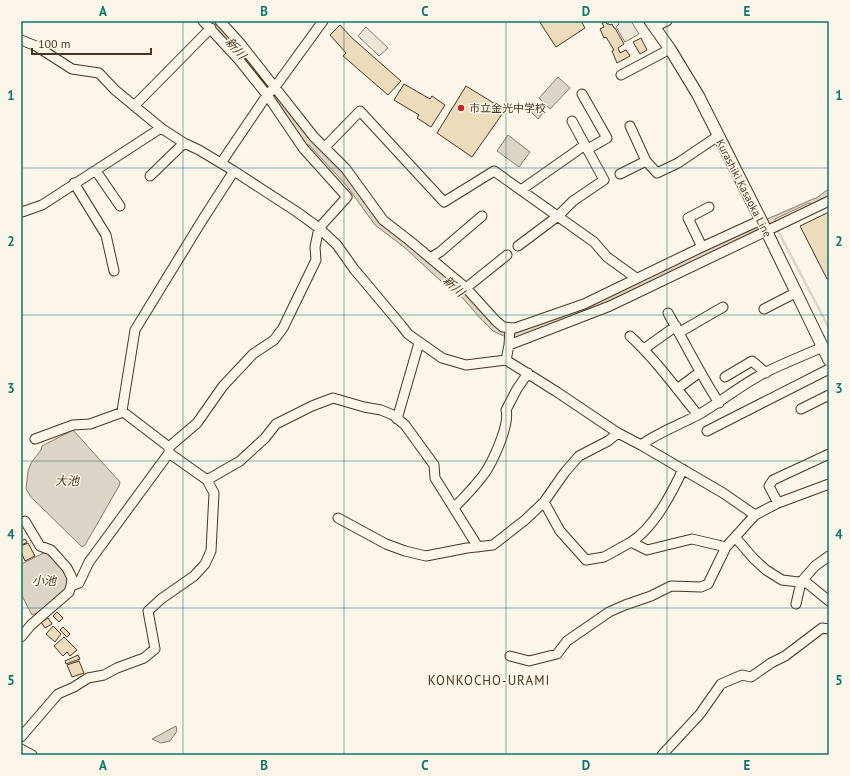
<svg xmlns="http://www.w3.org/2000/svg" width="850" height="776" font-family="'PT Sans','Noto Sans JP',sans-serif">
	<rect width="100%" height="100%" fill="#fbf6e9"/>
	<path fill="#ede6d9" stroke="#887966" d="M366,27L388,48L379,56L358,36Z"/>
	<path fill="#ede7d9" stroke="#887966" d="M617,21H631L639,34L625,42L616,27L619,24Z"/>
	<path fill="#dcd4c6" stroke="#887966" d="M207,21H216L344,172L379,219L514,330L813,199C819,198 823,192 829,189V198L826,200L824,198L821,199L817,205L811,206L812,204L809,203L775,219L776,224L604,304L554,324L514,338L506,337L493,331L481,319L460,295L449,288L432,273L404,247L375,225L347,186L309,145H305Z
		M558,77L570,88L550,109L539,98Z
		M533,101L544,112L538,119L527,108Z
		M508,135L530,152L519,167L497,151Z
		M73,430L120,482L119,486L85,545L82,547L31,497L26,489L28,471L31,463L41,450L42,446Z
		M46,552L54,557L68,573L67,588L48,608L32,615L21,594V564Z
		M176,726L177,731L170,741L161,743L152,739Z"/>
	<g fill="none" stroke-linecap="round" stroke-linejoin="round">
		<path stroke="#dcd4c6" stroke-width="2.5" d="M777,229L829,328"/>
	</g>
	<path fill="#ecdcbc" stroke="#4a3520" d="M539,21H581L585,28L556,47Z
		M606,22L607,24H609L610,25L612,24L614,28H615L624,44L618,48L620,53L626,50L630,56L617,63L612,51L614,50L606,37L604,38L600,29L604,27L602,23Z
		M340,25L352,38L401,81L388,95L343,56L346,53L330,35Z
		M641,38L647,50L640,54L633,42Z
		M404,84L430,99L432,96L445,105L431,127L417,118L419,115L394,100Z
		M466,86L505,110L472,157L437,133Z
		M829,212V278L827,279L800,226Z
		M25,539L27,542L22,545L21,541Z
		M28,543L35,556L25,561L21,552V546Z
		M57,612L63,618L59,622L53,616Z
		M48,618L52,624L45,628L41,622Z
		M53,626L61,634L55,642L46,634Z
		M63,627L70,634L67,637L60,630Z
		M64,637L77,650L70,656L67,652L63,656L54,646Z
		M78,655L80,659L66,664L65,661Z
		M79,661L84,673L72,677L67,665Z"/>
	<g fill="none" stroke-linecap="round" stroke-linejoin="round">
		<g stroke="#4a3520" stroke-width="11">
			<path id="minor" d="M220,21L240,43L314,137L346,169L383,220L410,241L466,288L496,321L503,327L515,328L584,304L702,247L761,220
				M654,27L667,21
				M21,40L36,46L72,69L99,73L115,90L161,128L184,143L199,150L234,171L297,212L319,228L337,245L354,269L401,325L408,334L442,358L466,365L506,360
				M621,75L670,49
				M582,94L607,138L588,149
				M134,106L211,28
				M630,126L646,161L657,173L678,163L718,136
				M325,147L360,111L444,202L494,171L594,242L607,257L636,278
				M221,163L267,95L275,87L323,21
				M96,171L120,206
				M620,174L646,161
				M150,176L184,143
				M74,183L106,235L114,271
				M521,190L585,145
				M21,211L22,212L42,205L161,128
				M518,246L558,216L573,201L604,180L572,121
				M702,247L688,218L709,207
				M430,258L440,252L482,216
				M466,288L507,255
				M764,309L797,292
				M668,313C685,343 700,374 719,403
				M510,328L509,345L506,360L557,392L618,433L641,445L723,493L755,515L778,503L829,484
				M680,332L723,307
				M630,336C656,360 676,388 698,415
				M509,345L610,306L829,201
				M644,349L676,326
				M725,377L752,361L766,373
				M677,389L700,372
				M801,409L829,395
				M397,419L419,343
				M707,431L829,369
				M35,439L73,425L90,424L123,412
				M641,445C659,432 679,425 698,415C721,402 742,384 766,372C785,363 804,355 823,347
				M169,447L122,411L135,330L203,219L234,171
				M207,480L240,461L265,438L276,424L312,406L333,398L364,407L381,410L393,415L405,425L434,465L435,478L478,547
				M544,502L560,531L586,560L604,557L631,542L647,550L692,539L726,547
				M778,503L769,486L773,480L829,454
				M454,508C465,496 480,482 488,468C495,456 510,423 506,410L517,389L528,373
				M338,518L386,544L405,551L426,556L467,548L493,545L525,520L544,502L565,472L579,456L608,441L618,433
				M25,521L40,546L51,550L67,568L72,578L71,586
				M735,537L754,559L766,570L782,580L807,583L829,601
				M631,542C654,528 672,493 683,469
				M796,604L801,582L815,566L829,556
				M21,637L31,625L69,592L71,586L79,583L89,562L169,453V447L197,423L223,386L253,354L274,340L283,328L316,260L315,247L319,228L347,197L303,148L267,95L239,60L203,21
				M510,656L529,661L557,654L567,641L609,612L625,605L651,596L671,586L701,587L708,584L726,547L755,515
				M21,737L58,694L74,687L88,678L104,675L117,668L144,658L155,649L148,611L161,599L194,576L205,564L211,551L214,493L207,480L169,453
				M21,749L32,755
				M662,755L700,714L721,684L742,675L751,677L771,663L785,656L822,628L829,629"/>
		</g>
		<g stroke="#4a3520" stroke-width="13">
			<path id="major" d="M650,21L670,49L698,95L761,220L829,360"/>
		</g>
		<use href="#minor" stroke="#fbf6e9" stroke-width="9"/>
		<use href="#major" stroke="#fbf6e9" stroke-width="11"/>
	</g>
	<path fill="none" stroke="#0f766e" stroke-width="1" stroke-opacity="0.55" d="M183,21V755M344,21V755M506,21V755M667,21V755M21,168H829M21,315H829M21,461H829M21,608H829"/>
	<circle fill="#c62828" stroke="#fbf6e9" stroke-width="1.5" cx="461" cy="108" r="4"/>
	<g text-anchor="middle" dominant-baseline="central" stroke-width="3" stroke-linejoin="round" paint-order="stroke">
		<g font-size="11" fill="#4a3520" stroke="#fbf6e9" text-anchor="start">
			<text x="469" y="108">市立金光中学校</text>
		</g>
		<g font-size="11" fill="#4a3520" stroke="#fbf6e9">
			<text transform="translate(744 188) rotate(63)">Kurashiki Kasaoka Line</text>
		</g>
		<g font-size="12" font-style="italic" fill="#4a3520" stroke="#fbf6e9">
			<text transform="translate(236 48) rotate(49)">新川</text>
			<text transform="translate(454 286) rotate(42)">新川</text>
			<text x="67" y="480">大池</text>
			<text x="44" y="580">小池</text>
		</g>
		<g font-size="13" letter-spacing="1" fill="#4a3520" stroke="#fbf6e9">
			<text x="489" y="680">KONKOCHO-URAMI</text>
		</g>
	</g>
	<rect width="850" height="776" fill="none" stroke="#fbf6e9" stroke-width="44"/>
	<path d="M32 48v6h119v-6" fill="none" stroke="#4a3520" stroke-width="2"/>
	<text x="38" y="48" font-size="12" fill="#4a3520" stroke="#fbf6e9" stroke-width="3" paint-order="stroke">100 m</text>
	<rect x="22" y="22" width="806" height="732" fill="none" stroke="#0f766e" stroke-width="1.5"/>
	<g font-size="13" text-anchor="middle" font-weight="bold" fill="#0f766e">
		<text x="103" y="16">A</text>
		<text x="264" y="16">B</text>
		<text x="425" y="16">C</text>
		<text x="586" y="16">D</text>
		<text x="747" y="16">E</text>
		<text x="11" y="100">1</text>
		<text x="839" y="100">1</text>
		<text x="11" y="246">2</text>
		<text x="839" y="246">2</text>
		<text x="11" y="393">3</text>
		<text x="839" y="393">3</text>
		<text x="11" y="539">4</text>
		<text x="839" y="539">4</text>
		<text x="11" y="685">5</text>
		<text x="839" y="685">5</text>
		<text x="103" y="770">A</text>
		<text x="264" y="770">B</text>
		<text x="425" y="770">C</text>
		<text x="586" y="770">D</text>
		<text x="747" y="770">E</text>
	</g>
</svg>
